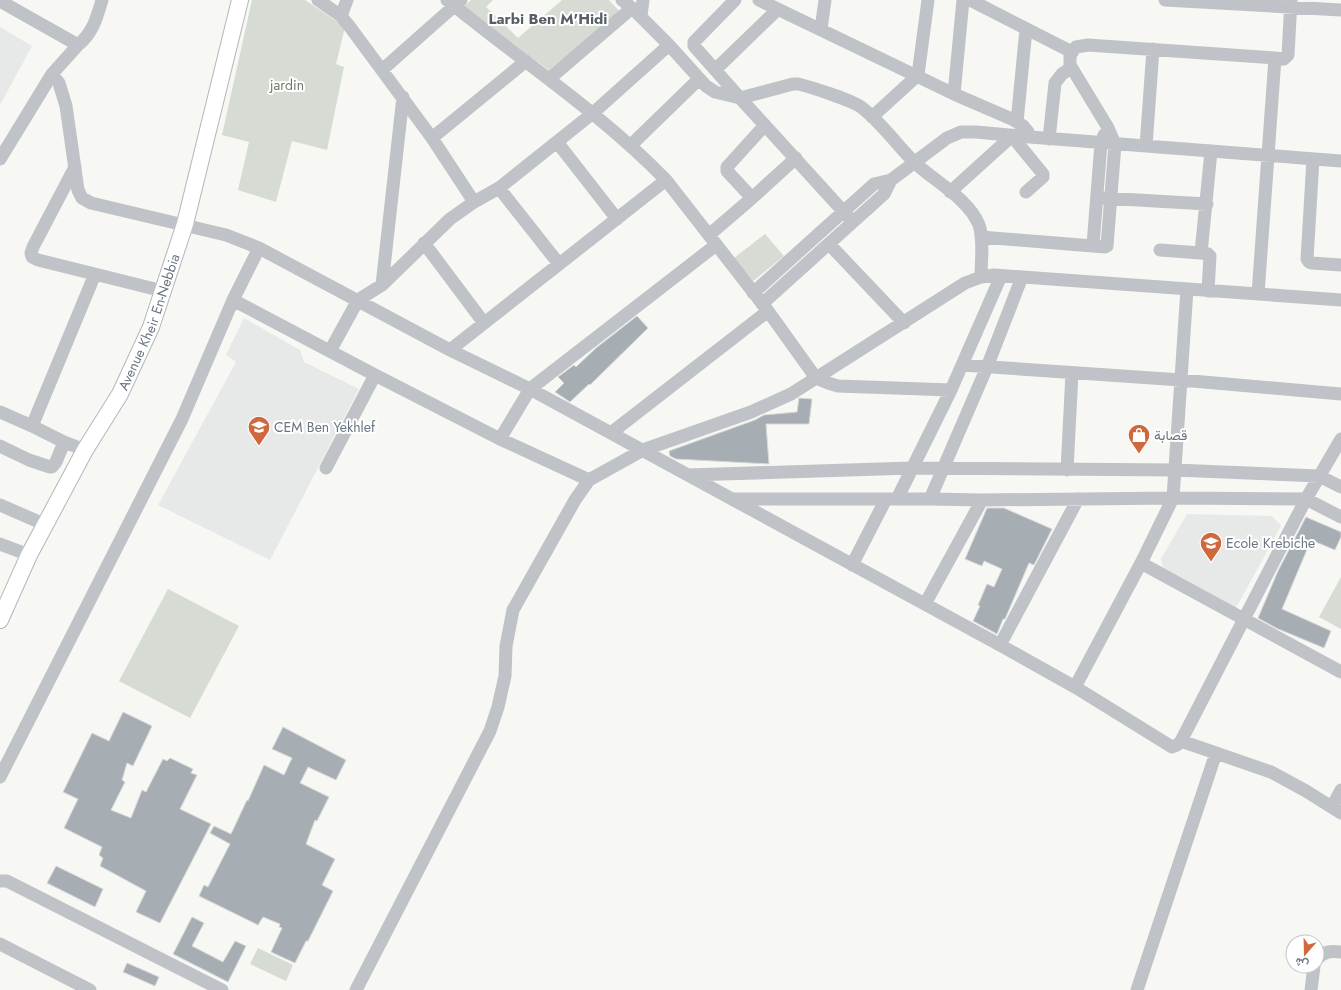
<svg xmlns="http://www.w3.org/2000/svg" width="1341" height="990" font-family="Jost,Vazirmatn,sans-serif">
	<rect width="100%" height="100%" fill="#f7f7f4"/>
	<path fill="#e7e9e8" d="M0,27L32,46L0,105Z
		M244,318L300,350L304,362L359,389L270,560L158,505L236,362L226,355Z
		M1187,514L1272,516L1281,526L1236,608L1163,567L1161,559Z"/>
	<path fill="#d6dbd4" d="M252,0H305L345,27L336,64L344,67L327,150L292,141L276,202L238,190L249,142L222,135Z
		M471,0H493L486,7L518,38L562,0H609L620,12L549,70L463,7Z
		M765,234L784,256L753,281L734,258Z
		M1341,577V629L1319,617Z
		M168,589L239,626L190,718L119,681Z
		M258,948L293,965L286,981L250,964Z"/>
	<path fill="#a6adb3" stroke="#d8d9d7" d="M637,316L648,328L590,385L589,384L570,402L555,392L564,383L558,377L574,365L576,367L596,348Z
		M799,398L812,399L809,424H766L769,464L676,459L670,456L669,451L755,420L764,415L797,412Z
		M987,508H1004L1052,529L1034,565L1029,563L1005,619H1003L997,634L973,621L980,606L978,605L987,584L994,587L1002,569L984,561L982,566L965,559Z
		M1306,517L1341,532V537L1335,550L1311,540L1282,609L1331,631L1324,648L1276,628L1258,618L1278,571Z
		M123,712L152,726L133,766L127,763L122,780L125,782L111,810L131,818L142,790L146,792L163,759L167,761L170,758L193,769L191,773L197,775L180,809L211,824L160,923L136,912L146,891L100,866L103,858L99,855L102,847L64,828L78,799L63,792L92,733L109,741Z
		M283,727L346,760L336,780L308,767L300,783L329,797L317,821L315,820L306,844L335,859L322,885L333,891L308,941H306L295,963L271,952L282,928L279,927L280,924L263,917L258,925L199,896L204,885L208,887L230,844L210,833L214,826L231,834L247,800L248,801L264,765L284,775L292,758L272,749Z
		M56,866L103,889L95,907L47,883Z
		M192,917L204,923L192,946L223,962L235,941L246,946L228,982L173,954Z
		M127,963L159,977L155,986L123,972Z"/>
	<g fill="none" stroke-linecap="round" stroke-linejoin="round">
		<g stroke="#b3b6ba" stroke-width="18">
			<g id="major">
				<path id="s1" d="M0,620L29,555L85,450L120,394L151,327L185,224L240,0"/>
			</g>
		</g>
		<path stroke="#bfc2c6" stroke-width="13" d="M318,0L341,16L350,27L432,138L474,202
			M447,0C520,60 600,112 666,180L768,311L816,378L828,383L838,386L951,390
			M735,0L694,42V46L740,98L793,84H798C811,87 851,100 861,107C881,122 896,144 914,162C934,181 969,199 979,225C984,239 981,262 981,277
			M759,0L954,94L1014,120L1023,126L1028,132L1030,137
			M970,0L1072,52
			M1165,0L1341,10
			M0,1L78,45L52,74L0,159
			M632,8L669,45L706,86L715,92L740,98L853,222
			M341,16L347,0
			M641,16L643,0
			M821,29L825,0
			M78,45C93,33 97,17 102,0
			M1275,58L1284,59L1288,55L1291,0
			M382,70L461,0
			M715,70L778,9
			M52,74L59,83L66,106L78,190L82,198L91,203L226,235L259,248L450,350L530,389L1000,645L1075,687L1172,747L1177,745L1181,741L1306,499L1341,439
			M549,79L632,8L622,0
			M954,94L963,0
			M872,117L918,75L928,0
			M1017,122L1026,29
			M765,125L727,167V171L752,198L796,158
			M432,138L526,61
			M1049,139L1055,83L1062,74L1071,68
			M557,142L617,219
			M630,146L699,79
			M1146,146L1153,49
			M1313,159L1307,259L1309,262L1312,263L1341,265
			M75,167L33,247L31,253L32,257L38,260L163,291
			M499,188L559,264
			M950,192L1012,136L1043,174V177L1026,192
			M1103,198L1207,204
			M709,235L752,198
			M981,237L1105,247L1107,246L1115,144L1107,126L1070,65V55L1076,47L1088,45L1275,58L1258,294
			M424,243L484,323
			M829,244L904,323
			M1093,245L1101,143L1104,135
			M1160,250L1201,253
			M382,285L403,97
			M1208,291L1210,256L1208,254L1201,253L1211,151
			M753,293L874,184L891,180L947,138L961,132H976L1030,137L1341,161
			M233,300L375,375L500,439L589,480
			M762,304L884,194L891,180
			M450,350L666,180
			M330,351L358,300L382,285L450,219L474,202L499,188L593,113L669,45
			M962,365L1181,380L1341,394
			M0,412L32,426
			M611,433L768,311
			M500,439L530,389L716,245
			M0,446L29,460L50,467H52L56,462L64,442
			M85,450L64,442L32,426L95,274
			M326,468L375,375
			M1067,470L1072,373
			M688,475L912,468L1175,470L1319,476L1341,487
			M734,499H930L982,500L1173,498L1306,499L1341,517
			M897,499L951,390L1001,276
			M930,499L987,367L1022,277
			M0,505L46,525
			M0,544L29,555
			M1141,563L1341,672
			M852,565L886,499
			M925,604L982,500
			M1000,645L1078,499
			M1075,687L1141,563L1173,498L1187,289
			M1181,741L1271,772L1306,791L1341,813
			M0,777L182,419L233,300L259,248
			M1332,807L1341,790
			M0,881H7L222,990
			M0,944L90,990
			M1317,959C1324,951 1331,951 1341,952
			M356,990L490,731L498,707L505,676L506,646L513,610L575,500L589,480L643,450L751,412L791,394L965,283L981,277L994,275L1341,300
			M1137,990L1216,753
			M1311,990L1314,966"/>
		<use href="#major" stroke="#fff" stroke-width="16"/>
	</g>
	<defs>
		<g id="school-pin" transform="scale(1.15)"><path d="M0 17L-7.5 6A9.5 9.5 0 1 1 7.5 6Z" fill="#cf693d" stroke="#fff"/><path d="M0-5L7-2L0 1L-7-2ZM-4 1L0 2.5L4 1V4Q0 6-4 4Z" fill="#fff"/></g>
		<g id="shop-pin" transform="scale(1.15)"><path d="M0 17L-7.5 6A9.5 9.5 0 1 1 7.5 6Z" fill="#cf693d" stroke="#fff"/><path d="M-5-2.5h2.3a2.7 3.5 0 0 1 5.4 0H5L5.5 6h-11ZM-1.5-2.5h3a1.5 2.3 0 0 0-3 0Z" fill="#fff"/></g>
	</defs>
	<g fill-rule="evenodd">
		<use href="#school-pin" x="259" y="427"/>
		<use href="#shop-pin" x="1139" y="435"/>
		<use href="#school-pin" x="1211" y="543"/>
	</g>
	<g text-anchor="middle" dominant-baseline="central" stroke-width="4" stroke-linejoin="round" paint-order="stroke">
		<g font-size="14" fill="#6a7a68" stroke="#fff">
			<text x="287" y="85">jardin</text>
		</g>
		<g font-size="14" fill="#6a7582" stroke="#fff">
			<text stroke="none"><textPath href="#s1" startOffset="334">Avenue Kheir En-Nebbia</textPath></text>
		</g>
		<g font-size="14" fill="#6a7582" stroke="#fff" text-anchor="start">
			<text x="274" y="427">CEM Ben Yekhlef</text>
			<text x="1154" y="435">قصابة</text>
			<text x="1226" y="543">Ecole Krebiche</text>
		</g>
		<g font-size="15" font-weight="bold" fill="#565f68" stroke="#fff">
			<text x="548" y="19">Larbi Ben M'Hidi</text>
		</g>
	</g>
	<g transform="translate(1305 954) rotate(200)"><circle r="19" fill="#ffffff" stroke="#c3c8cd"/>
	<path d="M0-3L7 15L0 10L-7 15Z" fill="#cf693d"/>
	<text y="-6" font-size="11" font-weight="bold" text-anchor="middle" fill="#6a7582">ش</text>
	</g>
</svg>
